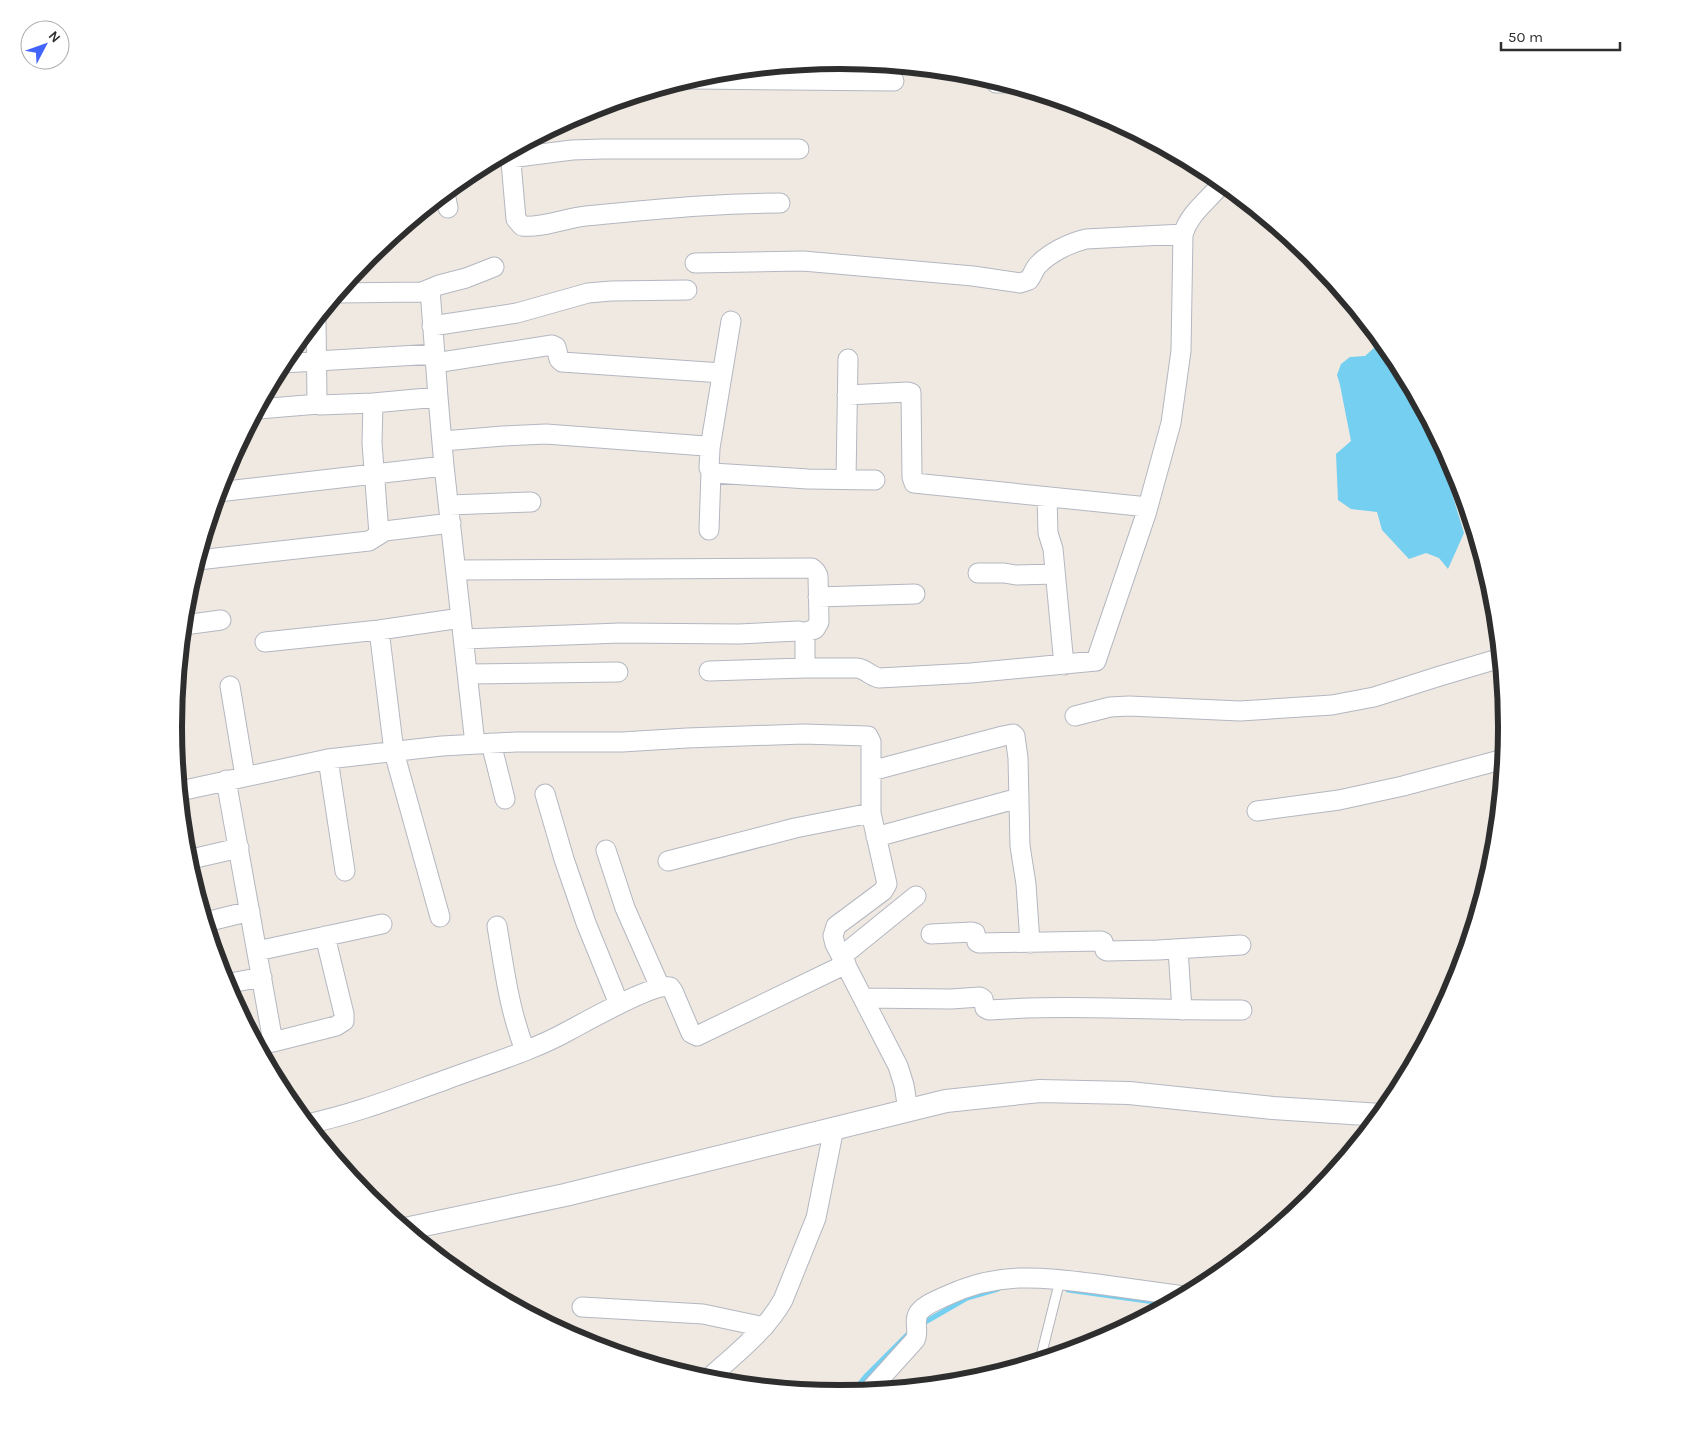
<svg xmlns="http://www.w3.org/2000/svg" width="1681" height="1454" font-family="Karla,sans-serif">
	<rect width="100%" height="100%" fill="#efe9e1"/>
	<path fill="#75cff0" d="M1382,341L1395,357L1431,424L1464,533L1448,569L1439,558L1426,553L1409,559L1382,530L1377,512L1351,509L1338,500L1336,454L1351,441L1340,385L1337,375L1341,364L1350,357L1365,356Z"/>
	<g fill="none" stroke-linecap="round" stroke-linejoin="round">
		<path stroke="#75cff0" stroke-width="5" d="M1068,1290L1169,1304
			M920,1325L967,1298L998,1289
			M852,1393L866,1376L911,1331"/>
		<g stroke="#b4b7c1" stroke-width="11">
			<path id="service" d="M1040,1360L1060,1280"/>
		</g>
		<g stroke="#b4b7c1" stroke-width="21">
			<path id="minor" d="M689,79L894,81
				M996,83H1004
				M510,151L516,219L522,226C543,228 565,218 586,216C651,210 715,203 780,203
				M510,158L572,150L603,149H799
				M445,193L448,208
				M695,263L803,261L973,276L1020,283L1029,280C1032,276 1034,270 1037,266C1049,253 1069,243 1086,239L1183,234
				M430,289L438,397
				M338,293L422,292L439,285L466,278L494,267
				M316,319L317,400L320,405L373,403L438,397L444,466L475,744
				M432,326L517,313L588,293L611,291L687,290
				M283,363L435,354
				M435,363L552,345L556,347L559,359L562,362L722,373
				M847,395L908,392L911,393L912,477L914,483L1148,507
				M373,403L372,443L379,534
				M258,409L319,404
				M443,441L503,436L546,434L705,446L710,449L709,468L713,473L808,479L875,480
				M710,448L731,321
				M846,480L848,359
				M218,492L444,466
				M1047,497L1048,533L1053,549L1064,665
				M449,505L531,502
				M709,530L711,472
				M198,560L369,541L385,531L451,523
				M456,570L812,568L816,572L818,576L819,622L815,629L803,633
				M978,573H1004L1016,575L1055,574
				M818,597L915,594
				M184,625L221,620
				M379,630L394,752L440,917
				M464,639L620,633L739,634L799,631L805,635V665L806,668H857C866,669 870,676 879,678L971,673L1096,661L1146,514L1171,423L1181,351L1183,234C1190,212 1209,200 1223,182
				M265,642L379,630L461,618
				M709,671L806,668
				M468,674L618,672
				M230,686L245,776
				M1075,716L1110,707L1129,706L1240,711L1332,705L1374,697L1440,676L1501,658
				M491,743L505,799
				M328,759L345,871
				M871,771L1003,736L1013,734L1015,736L1018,758L1020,846L1026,884L1030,943
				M226,780L273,1042L258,1045
				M180,791L328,759L442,746L516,742H622L687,738L803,734L868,736L871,742V813L887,884L883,891L836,926L833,936L835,944L898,1066L904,1085L908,1110
				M545,794L564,859L586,923L619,1004
				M1257,811L1339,800L1403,786L1504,759
				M876,837L1019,798
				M606,850L625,908L660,987
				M187,860L239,848
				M668,861L795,828L871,813
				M206,922L250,911
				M497,926C504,967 509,1010 525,1050
				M931,934L972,932L975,933L977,942L979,943L1101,941L1103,942L1105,950L1107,951L1158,950L1241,945
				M1178,949L1182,1010
				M257,951L382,924
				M842,956L916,896
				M225,984L262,977
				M863,998L951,999L980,997L983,999L985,1008L989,1010C1073,1004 1158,1011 1242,1010
				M273,1042L336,1026L344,1021V1014L325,936
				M307,1124C355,1114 400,1096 445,1080C485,1065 533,1051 570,1030C587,1021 654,983 670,987L673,991L691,1033L697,1036L846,964
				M582,1307L703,1314L764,1327
				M707,1380C734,1355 765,1332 783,1300L816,1218L834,1128
				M869,1391L915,1340C920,1331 912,1320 920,1311C927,1303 938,1300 946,1296C999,1271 1041,1277 1097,1284C1126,1288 1155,1292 1184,1296"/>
		</g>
		<g stroke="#b4b7c1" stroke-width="24">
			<path id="tertiary" d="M405,1229L565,1195L946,1101L1040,1091L1129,1093L1273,1108L1381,1115"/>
		</g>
		<use href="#service" stroke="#fff" stroke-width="9"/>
		<use href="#minor" stroke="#fff" stroke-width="19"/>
		<use href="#tertiary" stroke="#fff" stroke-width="22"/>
	</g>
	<path d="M0 0H1681V1454H0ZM182 727a658 658 0 1 1 1316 0a658 658 0 1 1-1316 0Z" fill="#fff" fill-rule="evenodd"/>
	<path fill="none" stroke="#2e2e2e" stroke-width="6" d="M182 727a658 658 0 1 1 1316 0a658 658 0 1 1-1316 0Z"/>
	<g transform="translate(45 45) rotate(49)"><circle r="24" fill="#ffffff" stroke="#ababab"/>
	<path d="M0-4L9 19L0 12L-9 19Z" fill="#4264fb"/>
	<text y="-8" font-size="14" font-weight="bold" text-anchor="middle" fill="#2e2e2e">N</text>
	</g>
	<path d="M1501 42v8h119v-8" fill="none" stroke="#2e2e2e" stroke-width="2.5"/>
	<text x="1508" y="42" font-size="15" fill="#2e2e2e" stroke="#ffffff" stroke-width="4" paint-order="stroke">50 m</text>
</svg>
